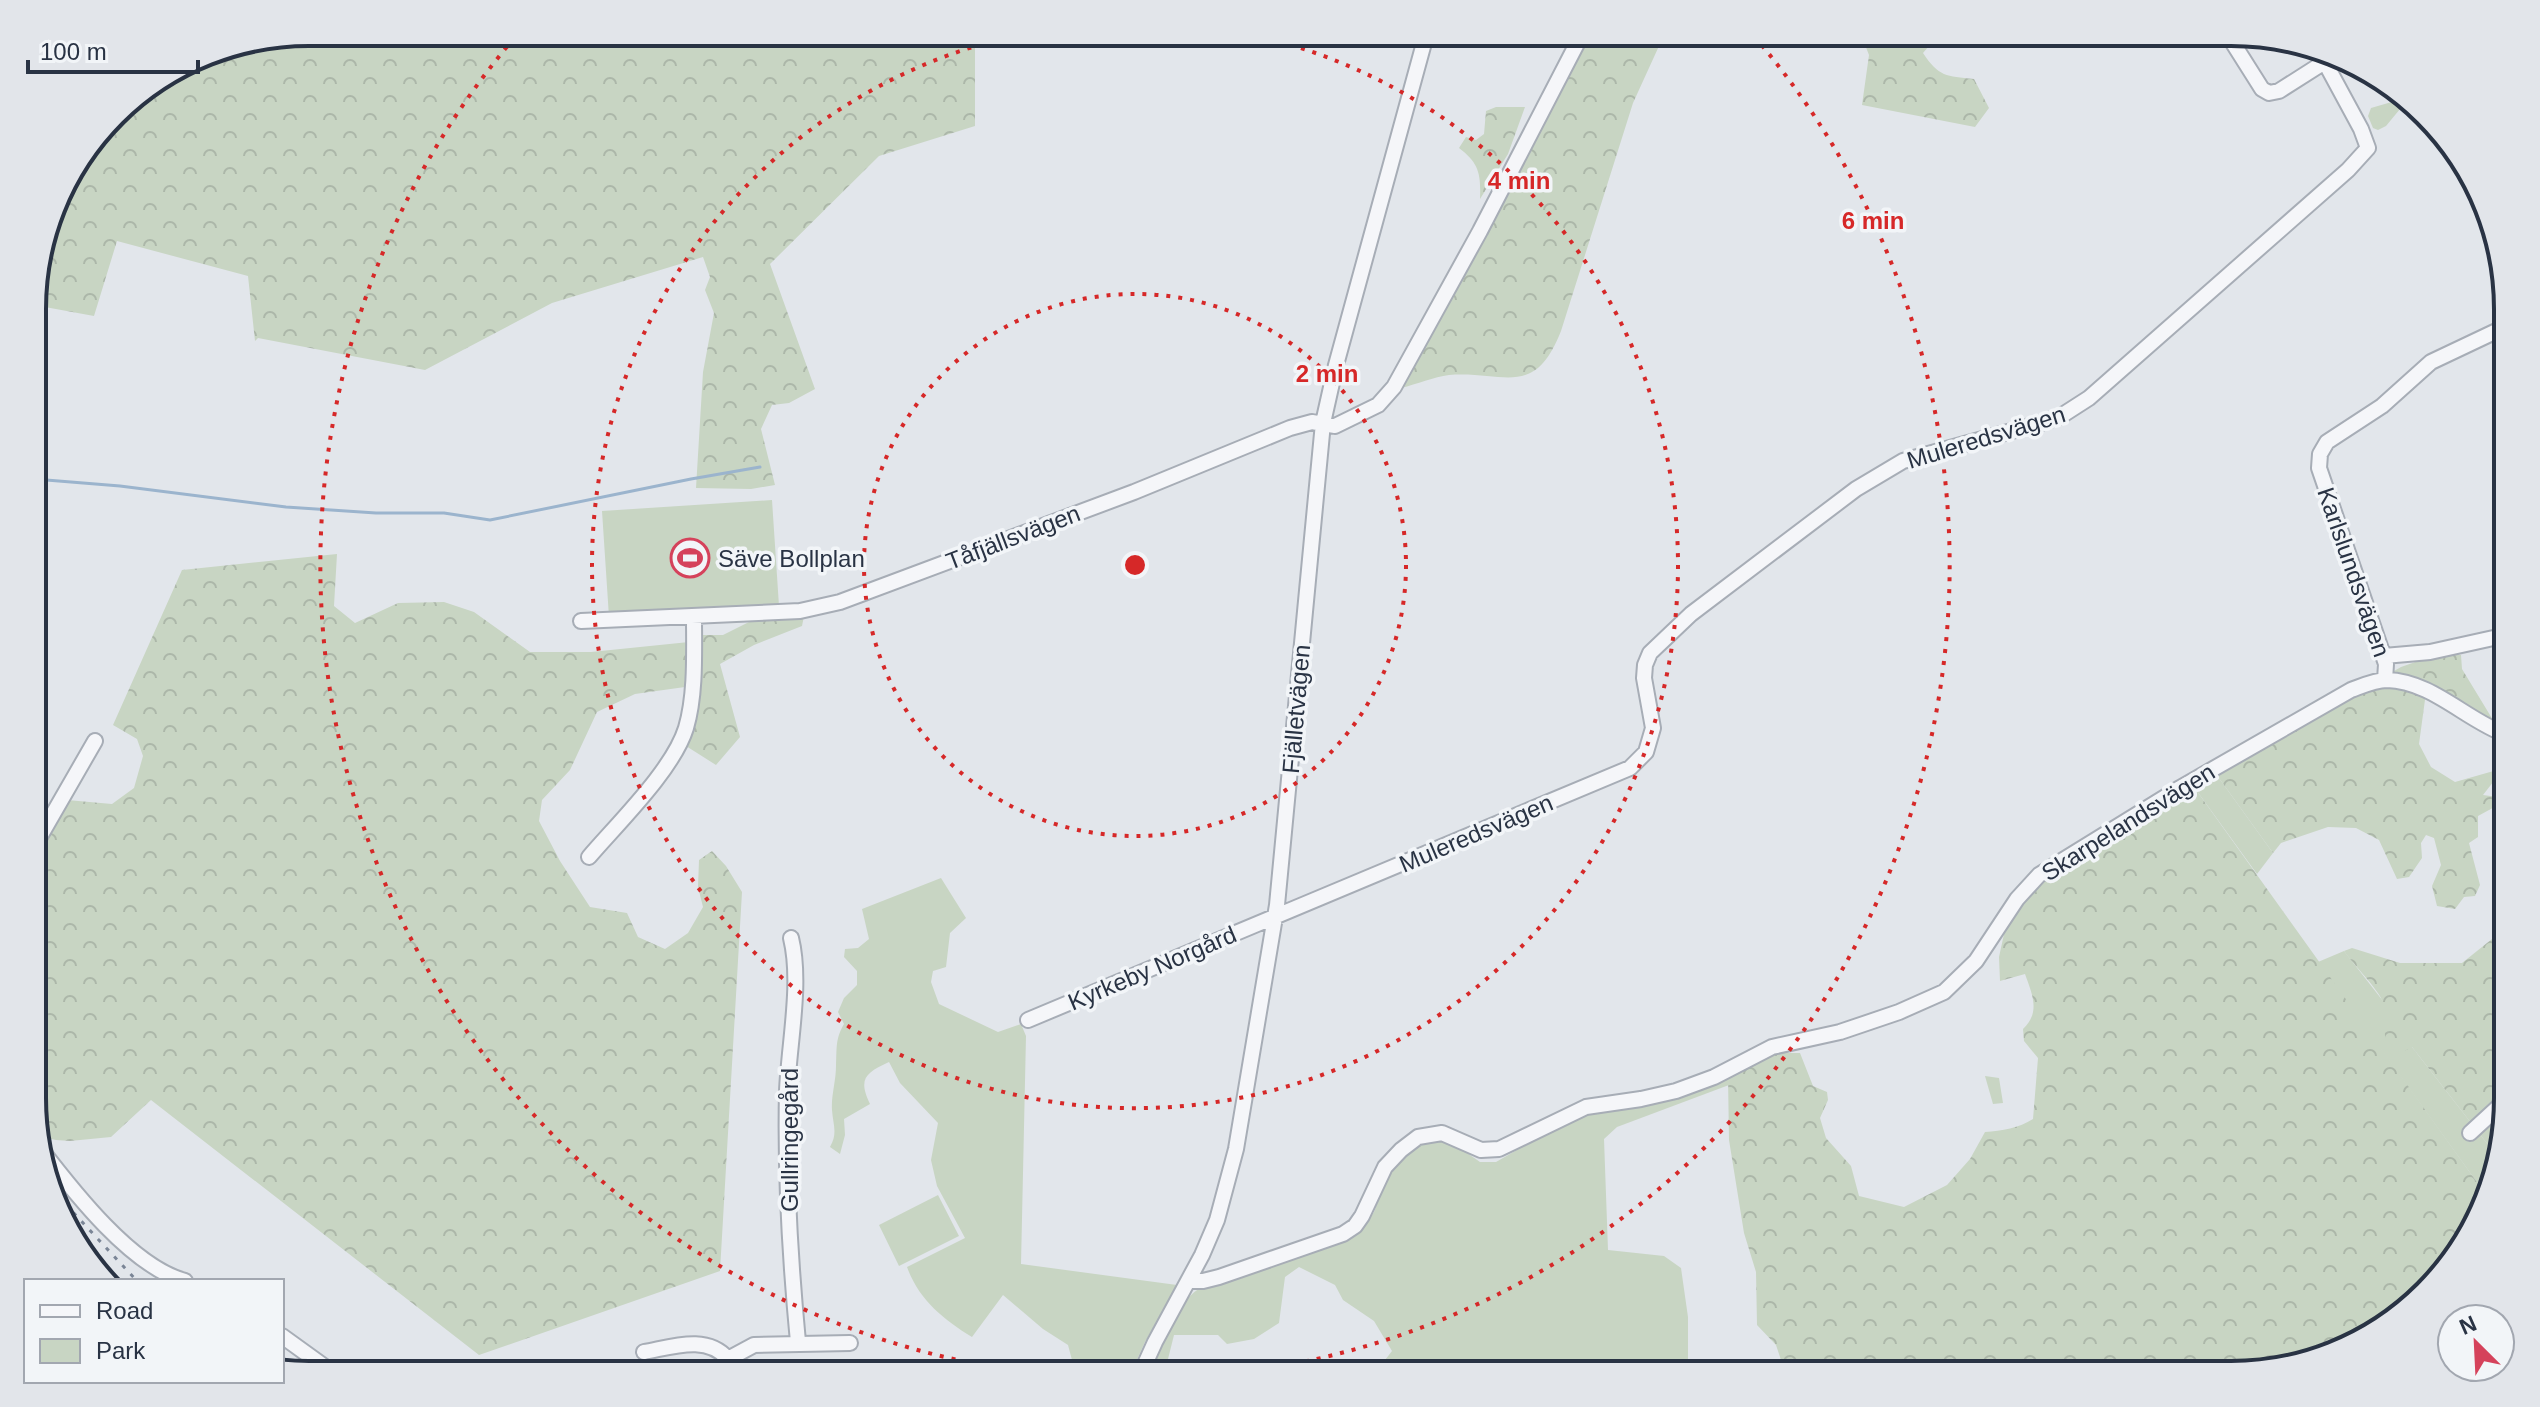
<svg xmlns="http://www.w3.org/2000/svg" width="2540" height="1407" font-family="Helvetica,sans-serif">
	<defs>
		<pattern id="forest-crowns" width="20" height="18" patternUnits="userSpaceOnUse" patternTransform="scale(2)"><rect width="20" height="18" fill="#c8d5c3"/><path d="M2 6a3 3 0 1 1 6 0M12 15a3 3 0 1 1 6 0" fill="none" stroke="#acb7a9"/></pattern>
	</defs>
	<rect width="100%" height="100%" fill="#e2e6eb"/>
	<path fill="#c8d5c3" d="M2402,99L2405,103L2386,126L2378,130L2373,128L2368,116L2371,108Z
		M772,500L779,606L609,617L602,511Z
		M2216,774L2273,853L2257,874L2194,787Z
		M941,878L966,918L950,933L946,967L933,971L931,982L939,1004L998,1032L1021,1024L1026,1036L1021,1264L1177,1285L1145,1342L1130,1375H1076L1068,1345L1043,1329L1003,1295L972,1337C943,1319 919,1300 907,1267L965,1238L937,1186L931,1160L938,1123L900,1083L889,1062C865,1073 858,1079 870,1104L844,1119L845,1135L840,1154L830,1147C838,1133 833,1125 832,1110C831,1096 836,1081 836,1066C837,1049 835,1039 844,1024L838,1012L844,998L857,985V971L844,957L845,949L858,948L869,939L862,909Z
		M2344,951L2383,1001L2412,1047L2496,1155L2484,1192L2318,962Z
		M1985,1076L1999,1078L2003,1103L1993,1104Z
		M1728,1077L1729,1085L1617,1127L1604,1139L1608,1250L1664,1256L1681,1268L1688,1317V1364L1677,1375H1377L1375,1373L1392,1351L1374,1321L1343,1300L1335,1285L1299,1267L1285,1277L1279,1323L1254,1339L1227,1344L1218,1335H1174L1164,1375H1149C1159,1342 1175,1301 1205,1285L1340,1241L1362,1230L1374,1212L1388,1174L1398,1160L1426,1140L1444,1141L1460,1148L1480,1162H1496L1566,1122L1588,1114Z
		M938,1195L959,1236L899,1266L879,1225Z"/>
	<path fill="url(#forest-crowns)" d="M309,32H975V126L879,156L770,264L815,389L789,403L772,405L761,429L775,485L751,489L696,488L703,372L714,313L705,290L710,277L703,257L552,303L425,370L258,338L255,341L248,276L117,241L94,316L34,305V273L61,186L126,101L203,53Z
		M1589,32H1649L1659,46L1633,103L1561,331C1534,399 1506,371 1449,375C1434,377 1417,384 1401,388Z
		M1860,32H1941L1923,53C1939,77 1946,76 1974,79L1989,108L1975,127L1862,105L1869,55Z
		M1496,107H1525L1508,154L1480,199C1481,174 1479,163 1459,148L1466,137L1476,140L1484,134L1486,111Z
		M337,554L334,606L355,623L398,603L444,602L474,612L530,652H591L689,642L685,687L635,694L597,712L570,770L542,800L539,821L560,861L590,907L627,913L638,937L665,949L688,933L703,907L698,887L699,860L712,851L726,866L742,892L720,1271L479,1355L151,1100L111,1137L70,1141L56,1140L42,1137L34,1128V857L67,800L112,804L134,788L143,756L137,739L113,725L182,570Z
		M804,616L802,626L754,645L720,664L740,737L716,765L686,746C704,711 700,674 702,635H723L757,618Z
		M2441,653L2461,655L2462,669L2493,720L2427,685L2419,744L2431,767L2455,782L2504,768L2483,795L2498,797L2500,804L2478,816V837L2469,843L2480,885L2475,896L2464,897L2455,909L2437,906L2432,886L2441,865L2434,838L2426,835L2421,843L2422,858L2409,877L2397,879L2379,840L2356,828L2328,827L2281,843L2273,853L2216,774L2401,667Z
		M2194,787L2484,1192L2471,1236L2385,1329L2249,1374L1786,1375L1776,1345L1757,1325L1756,1272L1744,1233L1729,1140L1728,1077L1775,1053H1800L1813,1086L1827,1092L1828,1100L1820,1118L1826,1138L1851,1166L1859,1196L1904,1207L1947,1185L1970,1159L1985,1132C2002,1131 2019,1128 2033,1119L2038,1058L2024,1041L2023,1029C2041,1012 2032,994 2025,974L2000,981L1999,957L2004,934L2015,910L2049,872L2084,856Z
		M2502,931L2507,938V1093L2496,1104L2504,1126L2496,1155L2412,1047L2395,1056C2377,1043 2390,1020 2383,1002C2378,989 2353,964 2344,951L2352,948L2400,963H2462Z"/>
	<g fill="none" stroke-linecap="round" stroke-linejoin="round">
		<path stroke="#9bb4cd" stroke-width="3" d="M34,479L120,486L286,507L376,513H444L490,520L691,479L760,467"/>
		<g stroke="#a7adb6" stroke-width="18">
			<path id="minor" d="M581,621L800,611L840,602L1134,492L1290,428L1312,422L1335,426L1378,405L1394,387L1480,231L1583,32
				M2384,656L2430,652L2507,635
				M2385,680L2386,664L2319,468L2320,454L2327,442L2382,406L2431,362L2507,326
				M34,847L95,741
				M589,857C618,823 673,770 686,728C696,694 694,652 694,616
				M791,938C802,983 789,1043 787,1091C785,1175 790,1258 798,1342
				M1028,1020L1630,768L1646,752L1653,728L1644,678L1645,665L1650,653L1691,614L1856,489L1903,461L2041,423L2061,416L2089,398L2348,170L2368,148L2361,129L2328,68L2323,63L2279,91L2269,93L2262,89L2226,32
				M2470,1133L2507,1099
				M40,1148C73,1191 132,1267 185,1281
				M1190,1281H1203L1219,1277L1343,1234L1355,1226L1362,1216L1385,1167L1401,1150L1418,1137L1442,1133L1481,1150L1499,1149L1586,1107L1641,1099L1676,1091L1714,1077L1772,1047L1840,1032L1899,1012L1944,992L1976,961L2017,899L2039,875L2180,788L2351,690C2362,686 2375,680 2387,680C2432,681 2467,721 2507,735
				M282,1336L336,1375
				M644,1352C672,1347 707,1334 728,1359
				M717,1375L728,1359L754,1345L850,1343
				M1140,1375L1155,1342L1202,1255L1217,1220L1236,1149L1277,905L1323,423L1336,365L1427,32"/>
		</g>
		<use href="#minor" stroke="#f5f6f9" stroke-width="14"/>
		<path stroke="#7a8596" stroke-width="3" stroke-dasharray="4 8" stroke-linecap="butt" d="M57,1195L137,1281"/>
	</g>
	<g fill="none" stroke="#d62828" stroke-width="4" stroke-dasharray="4 8">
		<circle cx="1135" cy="565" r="271"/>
		<path d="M1243 33A543 543 0 1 1 1027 33"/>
		<path d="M1050 1375A814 814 0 0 1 516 36M1754 36A814 814 0 0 1 1220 1375"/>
	</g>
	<defs>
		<g id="stadium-ring" transform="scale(2)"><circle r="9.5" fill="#f2f5f8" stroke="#d5425b" stroke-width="1.5"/><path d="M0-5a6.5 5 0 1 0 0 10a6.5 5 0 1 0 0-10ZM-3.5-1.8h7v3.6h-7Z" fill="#d5425b"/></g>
	</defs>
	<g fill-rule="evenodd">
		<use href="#stadium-ring" x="690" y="558"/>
	</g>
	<g text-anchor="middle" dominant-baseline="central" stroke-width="7" stroke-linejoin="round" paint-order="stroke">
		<g font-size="24" fill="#293344" stroke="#f2f5f8">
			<text transform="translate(1986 437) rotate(-17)">Muleredsvägen</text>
			<text transform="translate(1013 537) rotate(-21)">Tåfjällsvägen</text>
			<text transform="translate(2354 572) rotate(71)">Karlslundsvägen</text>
			<text transform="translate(1296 709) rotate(-85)">Fjälletvägen</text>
			<text transform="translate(2128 822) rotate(-32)">Skarpelandsvägen</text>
			<text transform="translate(1476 833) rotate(-23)">Muleredsvägen</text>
			<text transform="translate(1152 968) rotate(-23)">Kyrkeby Norgård</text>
			<text transform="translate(789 1140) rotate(-90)">Gullringegård</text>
		</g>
		<g font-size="24" fill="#293344" stroke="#f2f5f8" text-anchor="start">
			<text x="718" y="558">Säve Bollplan</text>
		</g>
	</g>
	<path d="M0 0H2540V1407H0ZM309 46H2231A263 263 0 0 1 2494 309V1098A263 263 0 0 1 2231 1361H309A263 263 0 0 1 46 1098V309A263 263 0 0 1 309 46Z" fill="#e2e5ea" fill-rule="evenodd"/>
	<path fill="none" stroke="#293344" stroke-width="4" d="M309 46H2231A263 263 0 0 1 2494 309V1098A263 263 0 0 1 2231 1361H309A263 263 0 0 1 46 1098V309A263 263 0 0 1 309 46Z"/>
	<circle cx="1135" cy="565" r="12" fill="#d62828" stroke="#f2f5f8" stroke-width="4"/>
	<g font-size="24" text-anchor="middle" font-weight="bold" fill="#d62828" stroke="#f2f5f8" stroke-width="7" stroke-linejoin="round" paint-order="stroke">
		<text x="1519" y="189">4 min</text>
		<text x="1873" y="229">6 min</text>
		<text x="1327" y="382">2 min</text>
	</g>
	<rect x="24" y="1279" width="260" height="104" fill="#f2f5f8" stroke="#a2a7b0" stroke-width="2"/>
	<rect x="40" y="1305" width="40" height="12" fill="#f5f6f9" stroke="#a2a7b0" stroke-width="2"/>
	<text x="96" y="1319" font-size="24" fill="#293344">Road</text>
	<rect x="40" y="1339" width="40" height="24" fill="#c8d5c3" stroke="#a2a7b0" stroke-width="2"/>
	<text x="96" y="1359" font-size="24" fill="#293344">Park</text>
	<g transform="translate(2476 1343) rotate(336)"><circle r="38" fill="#f2f5f8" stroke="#a2a7b0" stroke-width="2"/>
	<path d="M0-6L14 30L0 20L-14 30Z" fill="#d5425b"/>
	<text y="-12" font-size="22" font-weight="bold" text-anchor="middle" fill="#293344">N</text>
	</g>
	<path d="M28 60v12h170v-12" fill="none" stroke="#293344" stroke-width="4"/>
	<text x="40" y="60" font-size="24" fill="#293344" stroke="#f2f5f8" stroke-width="6" paint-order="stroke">100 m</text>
</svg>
